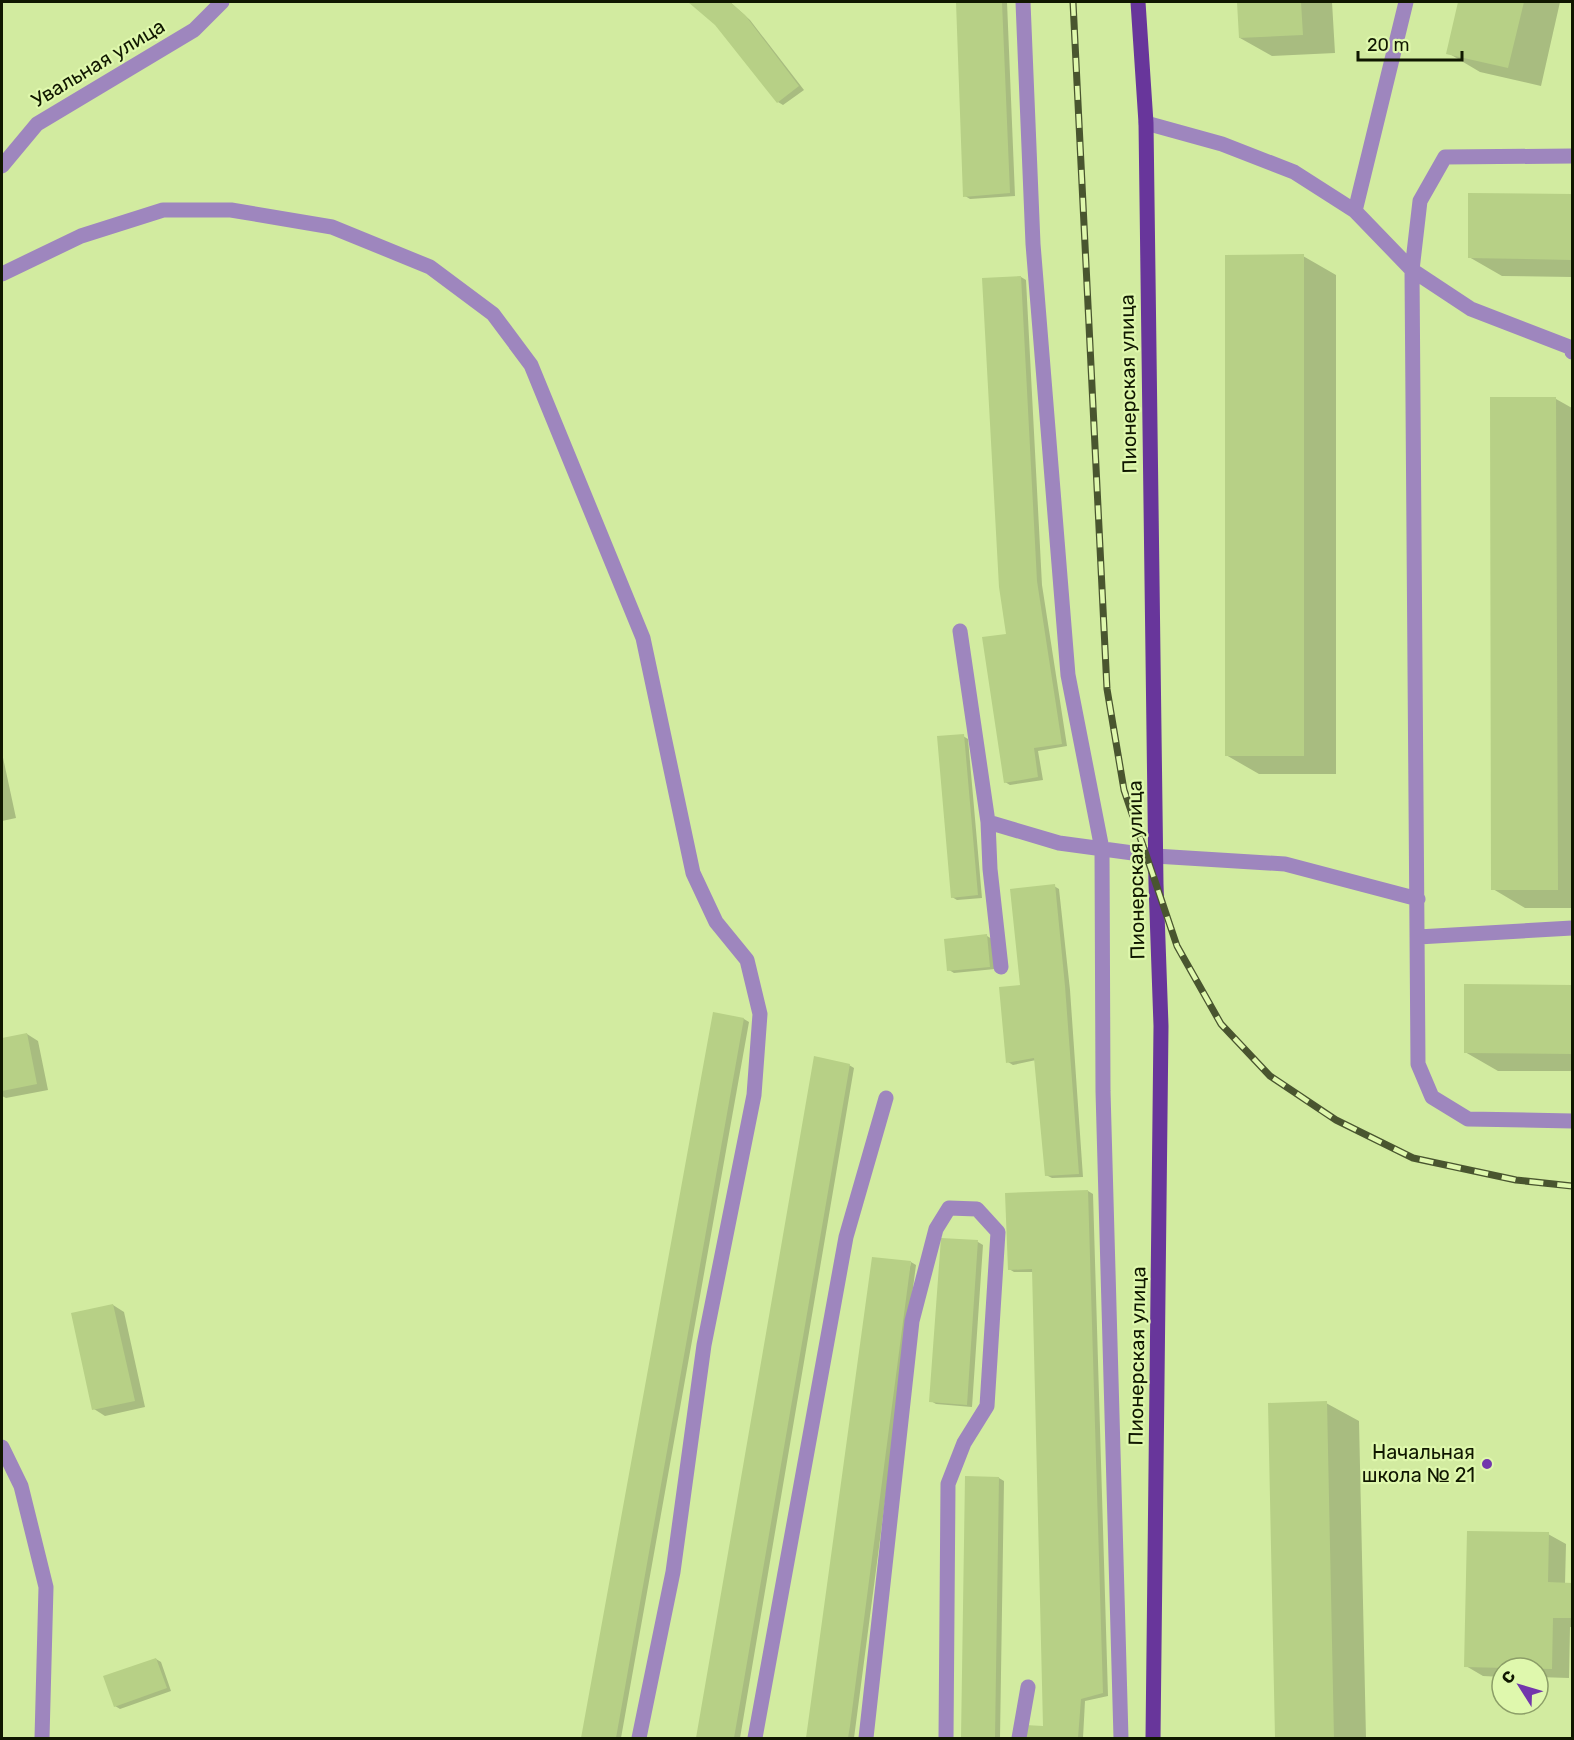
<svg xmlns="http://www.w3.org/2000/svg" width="1574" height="1740" font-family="Rubik,sans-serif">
	<rect width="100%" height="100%" fill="#d2eba0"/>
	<path fill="#0003" d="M691,2H730L750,20L804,90L783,105L778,102L716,24Z
		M957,2H1007L1015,196L970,199L965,196Z
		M1238,2H1332L1335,53L1272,56L1240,38Z
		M1460,2H1560L1541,86L1480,72L1448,53Z
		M1470,194L1572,196V277L1502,276L1469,257Z
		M1303,256L1336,275V774H1259L1226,755Z
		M1021,277L1026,280L1042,585L1067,746L1038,751L1043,780L1010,785L1005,782L1008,635Z
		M1556,399L1572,408V908H1525L1493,889Z
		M963,736L968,739L982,898L957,900L952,897Z
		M2,753L16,818L2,821Z
		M1054,886L1059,889L1070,990L1083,1177L1052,1178L1046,1175L1036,1060L1013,1065L1008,1062L1022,986Z
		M987,936L992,939L995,969L954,973L949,970Z
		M1466,985L1572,986V1071H1498L1465,1052Z
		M714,1013L744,1019L749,1022L621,1738H583Z
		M27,1034L38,1041L48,1090L6,1098L2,1096V1040Z
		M815,1058L849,1065L854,1068L740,1738H698Z
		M1088,1191L1093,1194L1108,1696L1085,1701L1083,1738H1025L1045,1728L1034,1272H1014L1009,1269Z
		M942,1239L978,1242L983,1245L972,1407L936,1404L931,1401Z
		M911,1262L916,1265L854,1738H808Z
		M113,1305L124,1312L145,1407L105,1416L94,1409Z
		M1326,1403L1359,1421L1366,1738H1277L1269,1404Z
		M967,1478H999L1004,1481L1000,1738H963Z
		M1548,1534L1566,1544L1565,1584H1572V1627H1570L1569,1678L1538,1677V1668H1502V1677L1483,1676L1466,1666Z
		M156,1659L161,1662L171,1691L120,1709L115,1706Z"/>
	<path fill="#b7d086" d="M688,2H730L745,15L799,86L777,103L715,25Z
		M956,2H1002L1010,193L963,197Z
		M1237,2H1301L1303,35L1239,38Z
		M1458,2H1524L1508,68L1446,54Z
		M1468,193L1572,194V260L1468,258Z
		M1304,254V756H1225V255Z
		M1021,276L1037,581L1062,744L1034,748L1038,777L1004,783L982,637L1006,634L999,587L982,278Z
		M1490,397H1556L1558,890H1491Z
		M964,734L978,895L951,898L937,736Z
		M1055,884L1065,986L1079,1174L1045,1176L1034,1058L1006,1063L999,987L1020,985L1010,889Z
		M987,934L990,967L947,971L944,939Z
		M1464,984L1572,985V1054L1464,1053Z
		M713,1012L744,1018L616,1738H581Z
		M27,1033L37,1084L2,1091V1038Z
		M814,1056L850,1064L734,1738H696Z
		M1088,1190L1103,1693L1081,1699L1078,1738H1023L1025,1725L1043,1726L1032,1269L1008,1270L1005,1193Z
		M941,1238L978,1240L967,1405L929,1402Z
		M872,1257L911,1261L850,1726L848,1738H806Z
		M113,1304L135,1401L92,1410L71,1313Z
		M1327,1401L1334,1738H1275L1268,1403Z
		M965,1476L999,1477L995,1738H961Z
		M1467,1531L1549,1532L1548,1582L1572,1583V1618H1553L1552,1669L1464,1667Z
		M156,1658L167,1688L114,1707L103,1676Z"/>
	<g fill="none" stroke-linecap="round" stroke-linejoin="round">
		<path stroke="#9e86be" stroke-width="15" d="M1023,2L1033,244L1068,675L1102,849L1103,1091L1121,1738
			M1146,123L1222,144L1294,172L1355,211L1412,270L1471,309L1572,348V352
			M1572,156L1445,157L1420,201L1412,270L1418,1064L1432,1097L1468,1119L1572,1121
			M2,166L37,124L194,30L222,2
			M1355,211L1406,2
			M2,274L81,236L163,210H231L332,227L430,267L493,314L531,365L643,638L693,873L716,922L747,960L760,1014L754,1095L704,1345L673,1572L639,1738
			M960,631L988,822L990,869L1001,967
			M988,822L1059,843L1155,856L1285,864L1418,899
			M1418,937L1572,928
			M2,1447L21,1486L46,1587L42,1738
			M755,1738L846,1237L886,1098
			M866,1738L912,1321L936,1229L949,1208L977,1209L998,1232L987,1406L964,1443L948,1484L946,1738
			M1019,1738L1028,1687"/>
		<path stroke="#68369b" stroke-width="15" d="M1138,2L1146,123L1156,884L1161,1026L1153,1738"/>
		<g stroke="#49552f" stroke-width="7">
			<path id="rail" d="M1073,2L1107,689L1124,790L1156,884L1177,946L1221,1024L1270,1076L1336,1120L1413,1158L1516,1180L1572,1186"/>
		</g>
		<use href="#rail" stroke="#dff8ad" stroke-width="4.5" stroke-dasharray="14" stroke-linecap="butt"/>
	</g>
	<circle fill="#7236ac" stroke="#dff8ad" stroke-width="2" cx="1487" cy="1464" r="6"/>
	<g text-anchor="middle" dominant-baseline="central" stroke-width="4.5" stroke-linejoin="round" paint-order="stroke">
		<g font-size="20" fill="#101700" stroke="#dff8ad">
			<text transform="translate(98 63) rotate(-31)">Увальная улица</text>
			<text transform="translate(1128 384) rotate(-91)">Пионерская улица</text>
			<text transform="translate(1136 870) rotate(-91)">Пионерская улица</text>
			<text transform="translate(1137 1356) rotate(-89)">Пионерская улица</text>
		</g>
		<g font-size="20" fill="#101700" stroke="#dff8ad" text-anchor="end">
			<text x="1475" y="1452">Начальная<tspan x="1475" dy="23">школа № 21</tspan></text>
		</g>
	</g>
	<rect width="1574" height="1740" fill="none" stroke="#101700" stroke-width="6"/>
	<g transform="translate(1520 1686) rotate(307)"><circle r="28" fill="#dff8ad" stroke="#8c9e68" stroke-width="1.5"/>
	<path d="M0-4.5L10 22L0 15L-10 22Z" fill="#7236ac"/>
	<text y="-9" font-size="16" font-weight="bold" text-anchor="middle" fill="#101700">С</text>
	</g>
	<path d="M1358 51v9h104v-9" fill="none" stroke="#101700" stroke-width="3"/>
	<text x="1367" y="51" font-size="18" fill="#101700" stroke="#dff8ad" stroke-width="4.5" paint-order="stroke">20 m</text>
</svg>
